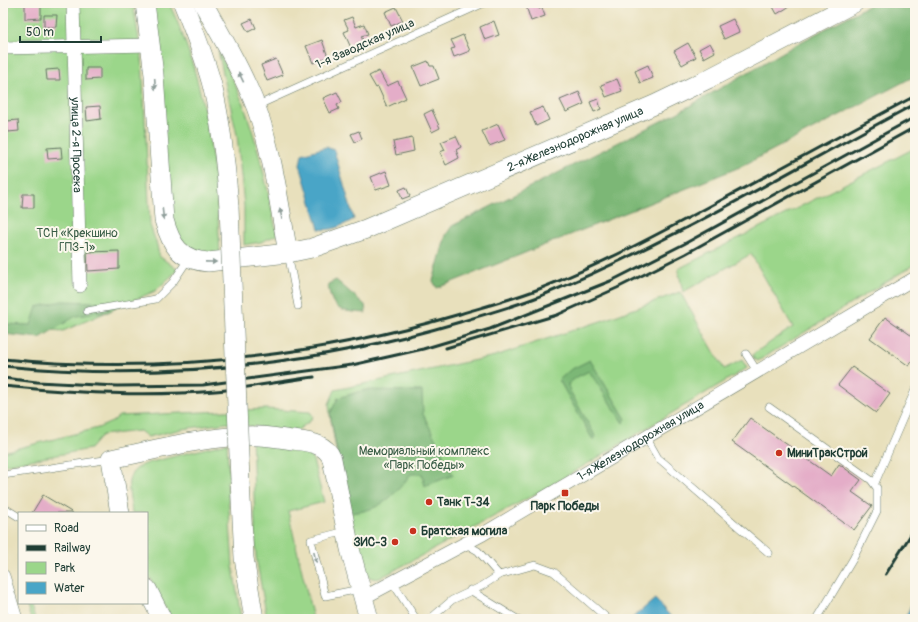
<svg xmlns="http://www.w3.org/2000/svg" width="918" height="622" font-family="Pangolin,sans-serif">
	<rect width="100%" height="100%" fill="#fbf7ec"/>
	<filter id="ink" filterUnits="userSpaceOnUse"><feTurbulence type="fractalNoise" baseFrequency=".025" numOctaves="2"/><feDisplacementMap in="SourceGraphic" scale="8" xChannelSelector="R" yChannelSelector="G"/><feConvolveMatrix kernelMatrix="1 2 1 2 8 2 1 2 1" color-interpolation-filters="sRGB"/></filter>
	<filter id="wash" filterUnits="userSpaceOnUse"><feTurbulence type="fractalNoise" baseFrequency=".012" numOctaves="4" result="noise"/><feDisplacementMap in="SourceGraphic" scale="16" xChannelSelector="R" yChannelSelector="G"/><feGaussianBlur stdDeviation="0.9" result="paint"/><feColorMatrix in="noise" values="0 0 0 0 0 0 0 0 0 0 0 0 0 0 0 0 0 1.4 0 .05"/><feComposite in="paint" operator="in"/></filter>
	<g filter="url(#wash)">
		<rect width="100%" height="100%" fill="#e8e0bc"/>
		<path fill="#9bd68a" stroke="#5d8a5f" d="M3,3H133L142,58L150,225L157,245L159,256L178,270L155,291L63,331L3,326Z
			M148,3H169C207,83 217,171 220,258L208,259L174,240Z
			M218,51C251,107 264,171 277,235L261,242L244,245V206L237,135Z
			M915,148V264L758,361L753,358V354L793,327L751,254L683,292L678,269Z
			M680,292L724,369L742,360L747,368L552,485L380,578C373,580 368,577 363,571L337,457L330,414L329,404L335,390L495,356L604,320Z
			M266,409L310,412L313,416L310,421L295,432L227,423L182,429L148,437L140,431L102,435L90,449L3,465V452L98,428L112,422L119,416Z
			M252,433L271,444L309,453L313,460L324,502L288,511L313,619H267L256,557Z
			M227,443L229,480L227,481L233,566L241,619H171L147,572V513H132C130,490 120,473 148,463Z
			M26,603H30L35,619H31Z"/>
		<path fill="#7cb776" stroke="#4e7a55" d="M873,3H915V76L740,167L437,288L433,281L446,235L452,226L679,112L797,44Z
			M336,280L365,305L366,313C340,311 332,312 328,284Z
			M62,301L127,303L108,312L76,316L40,338L3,334V324L31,325L37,307Z
			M590,360L626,419L623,423L589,371L577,377L568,384L570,391L593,432L595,437L593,440L559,380L570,370Z
			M365,390L422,391L423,414L453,475L425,486L422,474H411C392,498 380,511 349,513L330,414L338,398Z"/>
		<path fill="#49a5c7" stroke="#34717e" d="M326,147L334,150L354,219C344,225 330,232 319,229L300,165L302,154Z
			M655,599L673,619H631Z
			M911,605L915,609V619H905Z"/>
		<g id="blocks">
			<path fill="#e4adc8" d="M25,3H41V18L25,19Z
				M537,3L539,9L542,8L545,16L531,21L526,6Z
				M771,3H795L777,14Z
				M396,7L403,21L391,26L385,12Z
				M44,15H57L56,27H44Z
				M352,17L356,27L364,24L368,34L361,36L364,43L351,48L344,32L349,30L344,20Z
				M252,19L256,28L248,32L243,23Z
				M733,19L739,32L724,39L718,26Z
				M494,21L499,35L485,40L480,27Z
				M463,35L470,51L454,57L451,49L455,48L451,40Z
				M322,40L328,57L313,63L306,46Z
				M688,43L696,57L682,65L674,51Z
				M710,43L715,52L704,58L699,49Z
				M276,59L283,75L267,81L261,65Z
				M428,61L430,66H434L439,79L421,86L413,67Z
				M648,65L653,78L640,83L635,71Z
				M86,68H100V79L86,80Z
				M59,69L60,80H47L46,70Z
				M379,71L387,86L398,81L406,98L387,107L378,87L376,88L369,76Z
				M617,79L622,91L606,97L601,85Z
				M337,92L342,102L337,105L339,109L330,113L323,98Z
				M579,92L584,104L566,112L560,100Z
				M598,99L601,109L594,112L590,102Z
				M100,106L101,119L87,121L86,107Z
				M543,107L549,120L536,126L530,112Z
				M432,110L440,128L432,132L424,114Z
				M18,120L19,131L8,132L7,121Z
				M498,124L505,140L489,146L482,131Z
				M359,131L362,139L355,142L351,134Z
				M456,136L461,147L456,150L459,158L446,165L440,152L445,150L441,142Z
				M412,138L414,151L396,155L393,142Z
				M61,147L62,158L48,159L47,148Z
				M386,171L391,185L376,190L371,177Z
				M406,187L410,196L402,199L399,190Z
				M23,194H34V208H22Z
				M119,251V269L88,271L87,252Z
				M885,317L915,338V357L909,366L870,338Z
				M852,367L890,394L876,413L838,385Z
				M750,418L831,476L839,464L861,480L852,492L872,506L854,530L732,442Z
				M43,495L73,513H32Z"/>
		</g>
	</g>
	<g filter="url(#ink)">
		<use href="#blocks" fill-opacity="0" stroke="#657664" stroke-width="1"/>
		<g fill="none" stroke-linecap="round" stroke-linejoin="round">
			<g stroke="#657664" stroke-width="8">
				<path id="lane" d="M256,106L484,3
					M288,253L298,306
					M87,311L156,299L173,282L189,258
					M746,354L757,371
					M769,407L871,480L877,488V511L853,559L817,619
					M646,437L658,458L663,462L769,553
					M3,475L111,459
					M875,483L915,390
					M3,507L19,517
					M346,531L311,540L325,596L360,589
					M466,544L478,551L499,575
					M393,583L416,619
					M470,590L517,619
					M430,619L452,600L482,586L499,575L535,565L554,572L608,619"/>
			</g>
			<g stroke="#657664" stroke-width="14">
				<g id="street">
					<path id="s1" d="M73,3L80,286"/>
					<path d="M3,48L151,45"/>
					<path d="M3,576L16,619"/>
					<path id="s2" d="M363,598L483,534L915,278"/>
				</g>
			</g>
			<g stroke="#657664" stroke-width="20">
				<g id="secondary">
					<path id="s3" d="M145,3L154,75L164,220C171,245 180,260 208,262L288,253L312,248L366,229L654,105L708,79L854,3"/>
					<path d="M183,3C194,31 206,60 213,89C222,128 226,167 229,207"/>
					<path d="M203,3C222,37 242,71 256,107C273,153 279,204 288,253"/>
					<path d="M240,480L244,558L254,619"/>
					<path d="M120,513L111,459C155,450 202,437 247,436C262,435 278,438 293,440C308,442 326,443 332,459L350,549L369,619"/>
					<path d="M147,589L162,619"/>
				</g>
			</g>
			<use href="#lane" stroke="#fff" stroke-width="7"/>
			<use href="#street" stroke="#fff" stroke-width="13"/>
			<use href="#secondary" stroke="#fff" stroke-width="19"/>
			<path stroke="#1f3d34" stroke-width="3" d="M446,348L557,315L617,288L685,254L915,127
				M3,359C157,374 311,358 460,314C486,306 513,299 539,289C603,264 666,230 727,197C789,164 852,129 915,96
				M3,366C157,381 312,366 460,322C488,313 516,306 543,295C672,242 792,169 915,104
				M3,378L37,382L117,386L203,385L352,365L423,349L490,329L613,280L684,244L915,117
				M3,386C73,393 145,397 215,391C248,388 281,381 314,377
				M886,574L915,528"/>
			<g stroke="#657664" stroke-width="20" stroke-linecap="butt">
				<path id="secondary-bridge" d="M229,207L240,480"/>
			</g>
			<use href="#secondary-bridge" stroke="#fff" stroke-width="19"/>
		</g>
		<defs><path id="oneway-solid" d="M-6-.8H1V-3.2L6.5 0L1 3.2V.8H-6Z"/></defs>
		<g fill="#8f9e9a">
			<use href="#oneway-solid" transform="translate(241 77) rotate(-116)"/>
			<use href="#oneway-solid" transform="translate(155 84) rotate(87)"/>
			<use href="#oneway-solid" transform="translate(163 214) rotate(83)"/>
			<use href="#oneway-solid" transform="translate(281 214) rotate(-100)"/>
			<use href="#oneway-solid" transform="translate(211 262) rotate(1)"/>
			<use href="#oneway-solid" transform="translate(315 557) rotate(77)"/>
		</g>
	</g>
	<g fill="#c8321e" stroke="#fbf7ec" stroke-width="1.5">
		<circle cx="779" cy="453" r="4"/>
		<rect x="561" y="489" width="8" height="8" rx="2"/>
		<circle cx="429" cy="502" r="4"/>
		<circle cx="413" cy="531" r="4"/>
		<circle cx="395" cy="542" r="4"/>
	</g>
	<g text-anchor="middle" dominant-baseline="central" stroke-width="4" stroke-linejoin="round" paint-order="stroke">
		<g font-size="12" fill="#1f3d34" stroke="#fbf7ec">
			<text transform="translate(365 44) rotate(-24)">1-я Заводская улица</text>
			<text stroke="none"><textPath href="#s3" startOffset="674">2-я Железнодорожная улица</textPath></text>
			<text stroke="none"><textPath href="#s1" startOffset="142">улица 2-я Просека</textPath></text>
			<text stroke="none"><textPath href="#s2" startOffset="319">1-я Железнодорожная улица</textPath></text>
		</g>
		<g font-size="12" fill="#385c45" stroke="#fbf7ec">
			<text x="77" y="233">ТСН «Крекшино<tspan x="77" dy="14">ГПЗ-1»</tspan></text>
			<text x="424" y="451">Мемориальный комплекс<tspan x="424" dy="14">«Парк Победы»</tspan></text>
		</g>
		<g font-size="12" font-weight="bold" fill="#1f3d34" stroke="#fbf7ec" text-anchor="start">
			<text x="787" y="453">МиниТракСтрой</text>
			<text x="437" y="502">Танк Т-34</text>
			<text x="565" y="506" text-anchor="middle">Парк Победы</text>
			<text x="421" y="531">Братская могила</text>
			<text x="387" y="542" text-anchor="end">ЗИС-3</text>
		</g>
	</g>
	<rect width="918" height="622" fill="none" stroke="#fbf7ec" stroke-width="16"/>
	<rect x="18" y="512" width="130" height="92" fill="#fbf7ec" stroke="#a3ada2"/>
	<rect x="26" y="525" width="20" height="6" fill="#ffffff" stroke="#a3ada2"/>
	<text x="54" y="532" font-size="12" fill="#1f3d34">Road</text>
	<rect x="26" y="545" width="20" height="6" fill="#1f3d34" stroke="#a3ada2"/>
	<text x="54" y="552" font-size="12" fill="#1f3d34">Railway</text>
	<rect x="26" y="562" width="20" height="12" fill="#9bd68a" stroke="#a3ada2"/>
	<text x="54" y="572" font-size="12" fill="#1f3d34">Park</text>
	<rect x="26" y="582" width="20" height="12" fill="#49a5c7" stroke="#a3ada2"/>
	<text x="54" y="592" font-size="12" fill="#1f3d34">Water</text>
	<path d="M20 36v6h81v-6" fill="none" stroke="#1f3d34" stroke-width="2"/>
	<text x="26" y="36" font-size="12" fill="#1f3d34" stroke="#fbf7ec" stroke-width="3" paint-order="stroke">50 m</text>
</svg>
